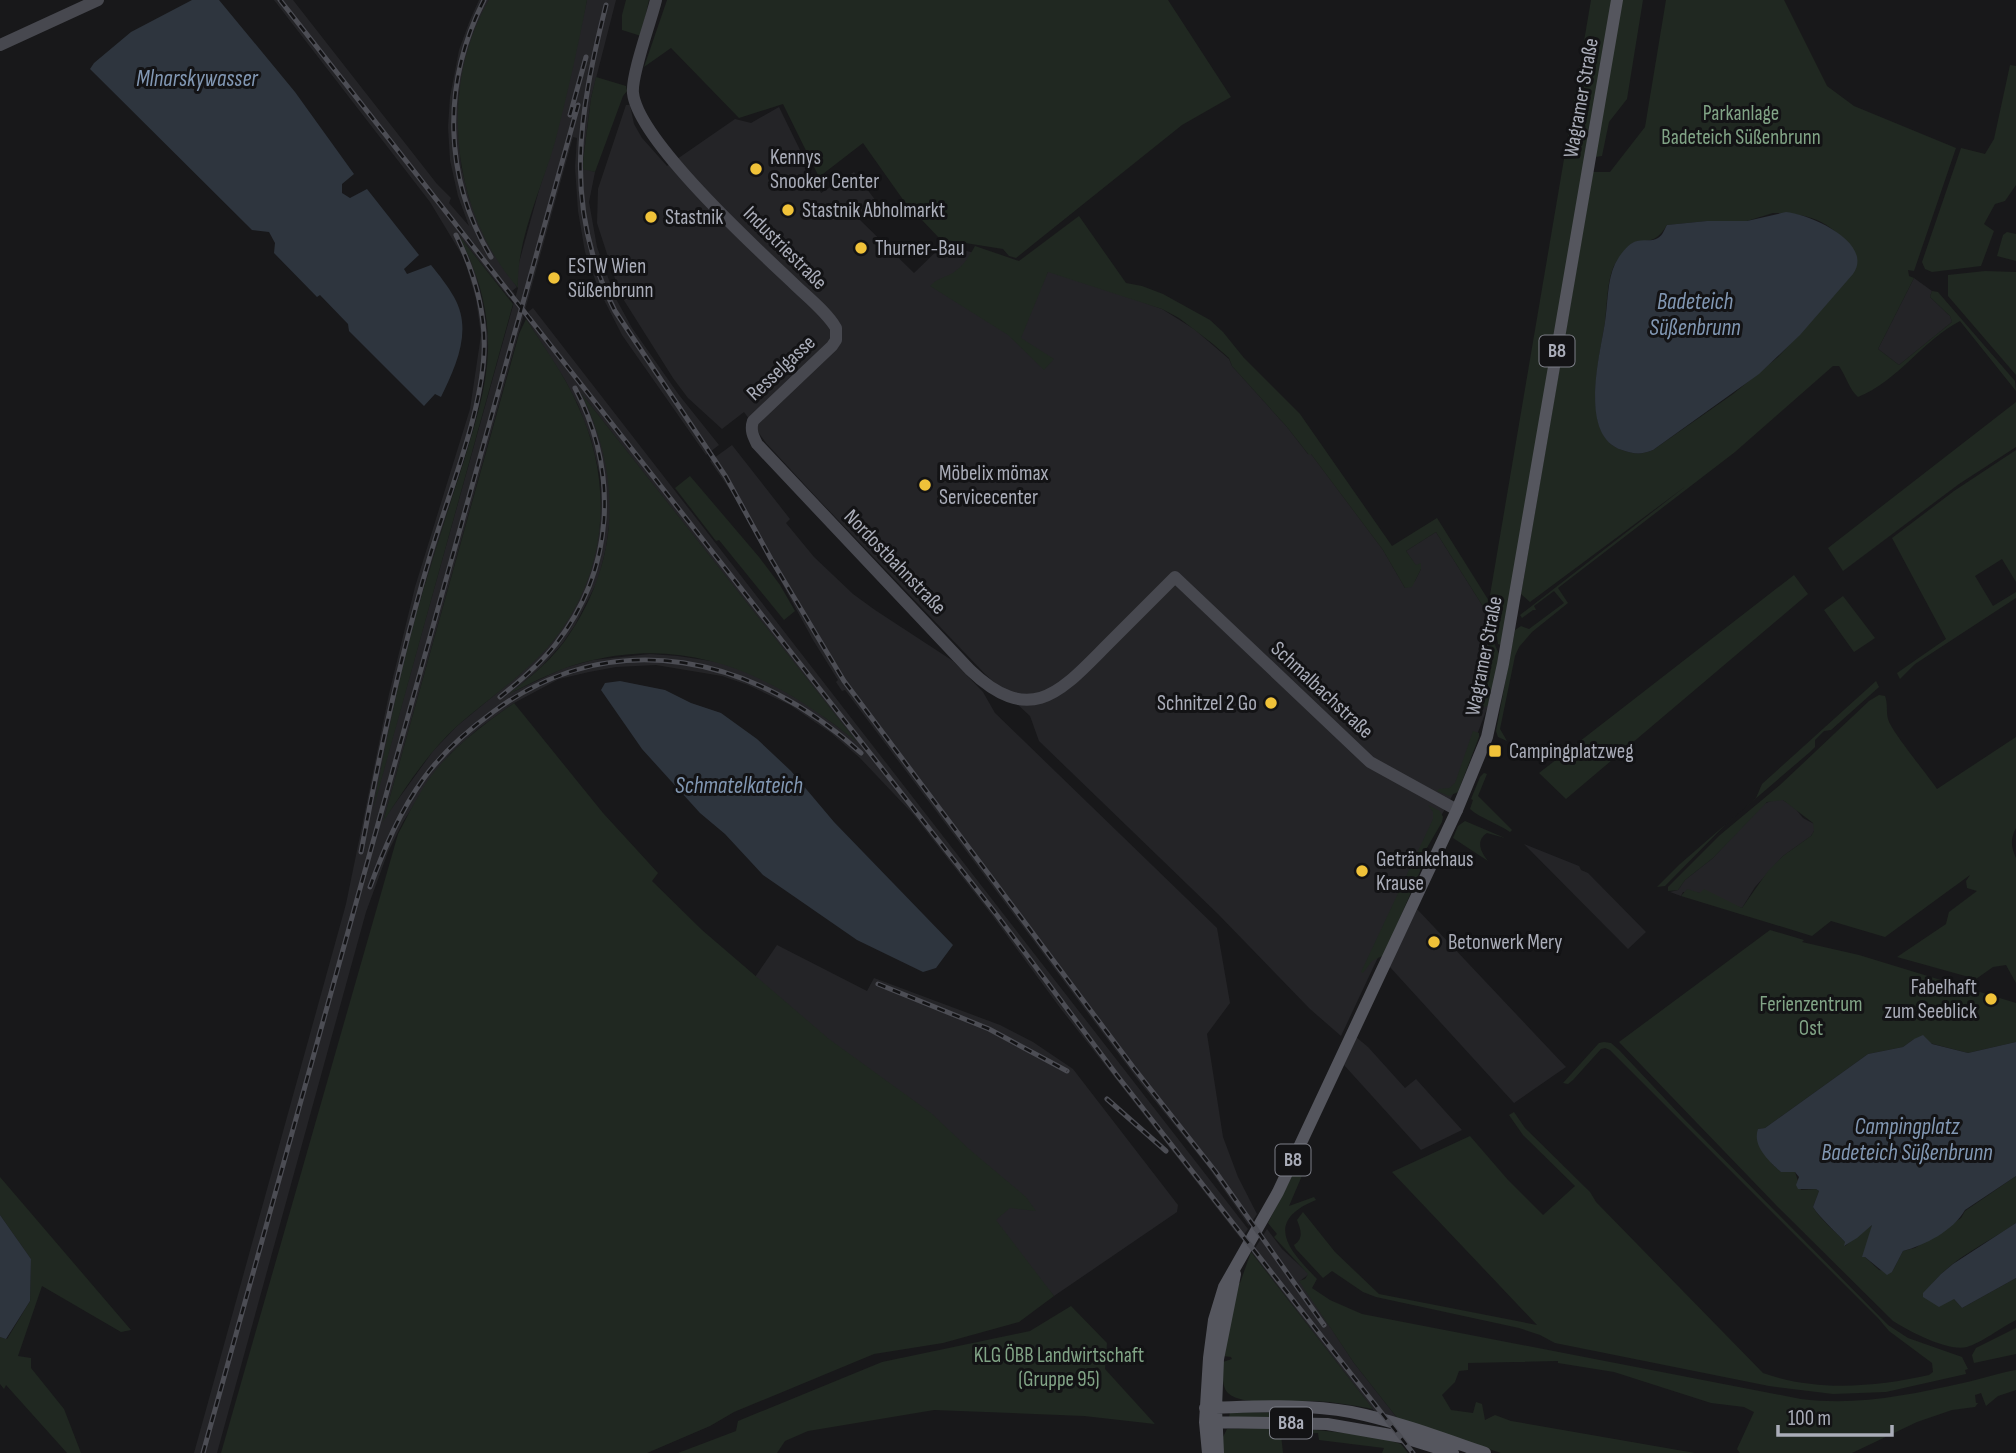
<svg xmlns="http://www.w3.org/2000/svg" width="2016" height="1453" font-family="'Sofia Sans Condensed',sans-serif">
	<rect width="100%" height="100%" fill="#18181a"/>
	<path fill="#242427" fill-rule="evenodd" d="M274,0H293L437,184L451,198L449,203L469,226L458,196L450,160L448,127L450,97L459,50L470,20L479,0H489L476,31L459,93L458,128L461,166L469,198L489,245L517,287L512,291L515,294L509,298L460,237L475,270L483,303L488,336L486,368L472,433L422,594L376,797L518,288L517,270L539,190L554,143L587,0H616L591,98L582,168L595,172L589,202L597,247L615,297L632,328L679,395L719,445L706,455L622,335L599,290L585,252L578,211L575,167L577,138L573,137L384,819L433,751L457,726L520,674L552,642L576,605L593,562L600,524L601,480L591,439L578,405L565,380L526,319L531,316L528,312L533,308L1248,1229L1241,1239L1061,1009L991,914L912,813L860,758L831,733L790,705L748,685L722,676L656,665L616,667L589,672L559,679L514,703L479,728L451,753L433,775L403,822L388,852L366,912L217,1453H194L346,904L389,694L415,587L470,409L481,335L476,299L467,268L462,255L430,202ZM584,397L854,739L808,705L762,678L724,663L678,656L650,654L593,660L564,668L513,692L542,666L562,644L575,625L598,580L606,548L610,519L611,488L606,459L599,434Z
		M626,105H630L634,124L642,138L667,166L735,119L751,123L779,107L821,193L854,172L876,201L858,218L914,273L944,244L1046,275L1050,269L1162,309L1194,329L1229,359L1232,366L1287,427L1308,454H1311L1383,550L1405,588L1415,581L1421,569V564L1416,566L1406,551L1436,532L1484,608L1491,606L1494,611L1481,687L1475,700L1479,701L1482,706H1488L1457,787L1440,818L1380,953L1341,1036L1310,1009L1218,914L1039,741L1030,716L984,673L817,498L766,443L744,412L722,429L688,398L673,378L620,294L597,223L598,189Z
		M1914,278L1932,291L1930,297L1950,316L1952,322L1899,365L1878,349Z
		M732,445L790,519L786,523L814,557L853,594L875,610L953,661L983,692L995,713L1217,928L1230,1003L1207,1034L1223,1137L1238,1177L1257,1214L1249,1226L1208,1167L1138,1080L845,690L842,691L836,682L838,680L813,640L735,497L710,461Z
		M1775,799L1783,800L1794,807L1803,818L1814,824V831L1811,836L1783,856L1755,887L1742,908L1700,893L1683,892L1681,896L1670,892L1678,890L1685,880L1713,858L1762,805Z
		M1524,844L1579,866L1581,870L1588,873L1646,932L1628,949Z
		M1417,909L1566,1067L1514,1103L1389,966Z
		M777,945L867,991L874,978L1000,1025L1033,1042L1073,1069L1178,1205L1177,1212L1054,1296L986,1217L753,980Z
		M1356,1037L1368,1047L1405,1088L1416,1079L1462,1130L1421,1150L1344,1065Z
		M1267,1229L1282,1249L1309,1274L1300,1281L1354,1363L1398,1419L1375,1412L1252,1253Z"/>
	<path fill="#202821" fill-rule="evenodd" d="M489,0H587C578,47 567,96 555,142C542,188 516,240 518,288C451,211 438,88 489,0Z
		M626,0H649L641,36L622,30V15Z
		M667,0H1168L1231,97L1182,125L1016,258L1009,256L1003,249L940,239L904,201L863,143L819,177L783,104L739,118L671,48L644,67Z
		M1591,0H1612L1501,645L1498,644L1497,637H1494V643L1500,656L1488,706L1484,707L1474,700L1475,688L1481,687L1494,611L1491,606L1484,608L1436,532L1406,551L1416,565L1421,563V569L1412,587L1405,588L1383,550L1311,454L1309,455L1287,427L1232,366L1229,358L1213,344L1179,318L1162,309L1048,272L1021,338L1054,359L1044,370L1008,335L930,286C936,279 943,278 951,274C962,268 969,257 975,246L1019,261L1079,216L1126,283L1142,286L1163,294L1210,320L1223,332L1244,358L1300,414L1392,546L1437,518L1489,601Z
		M1622,0H1643L1627,99L1609,122L1602,156L1595,157Z
		M1666,0H1784L1827,86L1854,106L1956,148L1914,271L1908,270L1909,276L1914,278L1878,349L1899,365L1952,322L1950,316L1930,297L1932,291L1938,292L2015,381L2016,391L1960,321C1922,341 1898,381 1858,397C1849,389 1846,376 1839,366H1833L1735,452L1558,588L1568,603L1532,632L1519,647L1515,656L1500,729L1507,741L1498,737L1496,731L1515,630L1521,626L1529,629L1564,603L1554,591L1534,606L1536,610H1533L1522,618L1520,615L1686,486L1530,602L1521,594L1593,172H1610L1645,127ZM1773,213C1812,213 1832,222 1855,254L1815,317L1778,357L1733,394L1653,450C1641,455 1634,454 1622,450C1579,436 1600,355 1605,322C1607,306 1607,278 1615,264C1619,256 1630,248 1637,241C1653,242 1659,238 1667,225L1707,221H1747Z
		M2010,65L2016,66V185L2005,201L1995,204L1984,224L1994,231L1981,266L1932,272L1925,269L1922,262L1961,148L1985,154L1994,139Z
		M596,77L626,86L627,91L623,96L595,172L582,169L591,98Z
		M2007,232L2016,234V261L1997,256L2003,235Z
		M457,233L513,304L373,810C387,737 402,663 423,591C436,549 449,506 463,464C474,427 487,389 488,350C489,308 477,269 457,233Z
		M1985,271L2016,272V375L1948,296V275Z
		M526,319C544,347 565,375 578,406C614,483 608,573 553,641C526,674 489,698 457,726C427,754 405,788 383,822L519,334Z
		M581,393L857,742C778,679 697,636 593,660C563,666 536,681 509,694C528,679 549,662 564,642C620,565 623,477 581,393Z
		M2016,402V447L1959,484L1843,571L1828,548Z
		M2016,450V582L2002,559L1975,576L1993,606L2016,592V598L1915,664L1900,679L1897,673L1946,639L1892,538L1954,491Z
		M690,476L759,557L780,585L795,611L784,620L719,540L716,541L675,488Z
		M1794,575L1808,594L1566,799L1539,773Z
		M1843,596L1875,638L1854,652L1824,610Z
		M1876,681L1879,687L1831,730L1824,731L1815,740V747L1810,752L1727,823L1665,886L1657,887L1680,864L1756,798L1762,784Z
		M1879,695L1885,696C1888,704 1886,711 1888,719C1891,731 1927,774 1937,789L2016,737V828C2010,839 2011,847 2016,858V983L2006,965L1993,967L1976,979L1897,957L1946,924L1949,912L1977,891L1967,888L1966,881L1970,875L1885,937L1831,921L1812,936L1681,896L1687,889L1700,893L1704,889L1742,908L1768,871L1783,856L1811,836L1814,831L1813,823L1783,800L1767,802L1713,858L1685,880L1678,890L1668,891V887L1720,835L1780,785L1869,701Z
		M514,703L603,813L658,873L652,881L702,930L829,1039L931,1113L969,1149L1026,1197L1036,1211L1010,1208L996,1220L1054,1296L1019,1322L943,1343L874,1354L734,1412L710,1426L647,1453H221L398,834C405,821 411,808 419,795C440,756 479,728 514,703Z
		M1473,731L1479,733V737L1458,792L1449,796L1437,791L1439,789L1449,788L1455,783Z
		M1484,773L1487,774L1478,796L1512,830L1510,832C1497,823 1480,818 1470,809L1473,800L1471,799L1480,777Z
		M1428,805L1440,811L1443,817L1442,822L1421,858V869L1384,955L1372,961L1363,973L1361,972L1433,819V812Z
		M1465,821L1505,838L1487,833C1475,841 1481,852 1488,861L1453,838L1458,826Z
		M1770,930L1804,940L1802,942L1859,955L2016,1003V1042L1968,1053L1914,1039L1903,1047L1868,1054L1765,1128L1758,1129L1772,1164L1781,1172H1795L1801,1190L1816,1189L1819,1191L1813,1207C1819,1218 1836,1232 1845,1242V1246L1872,1225L1865,1257L1879,1270L1892,1272L1903,1251L1915,1248L1961,1218L1965,1211L2016,1176V1223C1989,1242 1954,1257 1933,1283L1951,1299H1954L1962,1308L2016,1278V1320C2002,1327 1981,1343 1967,1347C1948,1352 1909,1331 1893,1321L1776,1205L1619,1042Z
		M1604,1042L1611,1043L1619,1050L1683,1118L1888,1325L1908,1338L1962,1357L1968,1369L1965,1370L1966,1374L1886,1392L1833,1394L1769,1386L1555,1343L1540,1335L1519,1328L1376,1297L1363,1292L1332,1271L1323,1278L1296,1249L1294,1245C1304,1238 1301,1230 1297,1220L1303,1212L1335,1252L1379,1294L1537,1325L1392,1172L1470,1136L1508,1180L1543,1215L1575,1186L1523,1135L1509,1115L1514,1112L1525,1128L1590,1192L1596,1202L1763,1373C1817,1392 1875,1387 1929,1375L1933,1372L1932,1363L1889,1331L1878,1318L1610,1050L1605,1048L1601,1049L1573,1080L1568,1084L1563,1083L1599,1043Z
		M1300,1160L1307,1164L1289,1206L1314,1197L1316,1200C1262,1222 1290,1251 1317,1279L1312,1288L1330,1300L1362,1314L1801,1399C1857,1406 1909,1395 1963,1383C1981,1379 1998,1373 2016,1370V1390L1998,1396L1986,1406L1981,1393L1975,1395L1976,1403H1978L1975,1407L1952,1410L1917,1422L1852,1453H1740L1737,1449L1754,1412L1744,1407L1711,1403L1614,1372L1558,1363V1361L1468,1363V1370L1459,1371L1455,1382L1442,1395L1451,1410L1473,1413L1476,1402L1482,1404L1485,1420L1495,1415L1511,1421L1695,1453H1501L1398,1419L1354,1363L1299,1281L1305,1279L1308,1274L1274,1237L1277,1234L1268,1223Z
		M0,1177L131,1330L121,1332L42,1286L18,1356L31,1358V1368L64,1409L81,1453H67L6,1385L4,1389L0,1384V1337L7,1339L30,1301L31,1259L0,1215Z
		M1251,1252L1373,1409C1353,1405 1334,1402 1314,1401C1295,1400 1242,1407 1228,1393C1221,1386 1223,1372 1223,1362L1232,1359L1231,1357L1223,1356L1237,1283H1240Z
		M1071,1306L1107,1343L1105,1369L1155,1424L1084,1416L934,1410L808,1431L785,1441L777,1453H678L736,1431L738,1421L882,1362L1030,1331Z
		M2016,1328V1354L1974,1363L1972,1355L1976,1348Z
		M1230,1412L1312,1413V1420L1229,1418Z
		M1286,1427L1375,1436L1401,1444L1408,1453H1382L1384,1448L1319,1440L1318,1433L1281,1435L1283,1453H1223L1222,1439L1227,1429Z"/>
	<path fill="#2e353e" d="M192,0H219L295,92L354,174L342,184V193L350,198L367,189L419,255L404,269L407,274L431,265C439,275 448,286 454,297C473,330 456,366 441,397L435,394L424,406L349,331L348,324L320,295L317,297L274,253L275,243L269,232L252,230L90,69L94,63L131,32Z
		M1786,212C1810,214 1875,243 1853,274L1800,335L1759,374L1653,450C1641,455 1634,454 1622,450C1578,436 1600,355 1605,322C1608,303 1607,281 1615,264C1619,256 1628,243 1637,241C1644,239 1651,242 1658,238C1663,235 1664,230 1667,225L1707,221H1747Z
		M620,681L665,690L691,703L721,713L757,739L791,771L834,822L953,945L936,968L923,972L857,940L763,875L725,834L700,813L642,749L601,690L605,683Z
		M1923,1035L1932,1044L1968,1053L2016,1042V1176L1965,1210C1953,1231 1925,1245 1903,1251L1892,1272L1887,1275L1865,1257H1862L1872,1225L1857,1238L1844,1246L1845,1242C1836,1232 1819,1217 1813,1207L1819,1191L1816,1189H1798L1796,1185L1799,1177L1795,1172H1781C1769,1161 1752,1146 1758,1129L1765,1128L1868,1054L1903,1047L1914,1039Z
		M0,1215L31,1259L30,1301L6,1339L0,1337Z
		M2016,1223V1278L1962,1308L1954,1299L1939,1307L1923,1297V1293L1941,1274L1953,1264Z"/>
	<g fill="none" stroke-linecap="round" stroke-linejoin="round">
		<path stroke="#47484f" stroke-width="12" d="M656,0C651,21 631,75 633,93C638,140 755,247 792,282C806,296 826,311 836,328V340L832,346L753,421C750,430 753,436 757,444L970,670C1032,729 1062,690 1109,643C1131,621 1153,599 1175,577L1370,762L1457,810
			M0,45L98,0"/>
		<path stroke="#55565e" stroke-width="12" d="M1205,1408C1252,1407 1303,1403 1351,1412C1396,1421 1441,1438 1485,1453
			M1205,1422L1327,1424L1402,1437L1453,1453
			M1208,1453L1205,1422L1209,1358L1214,1320L1224,1287L1278,1192L1457,810L1487,737L1503,664L1617,0
			M1218,1453L1216,1408L1218,1359L1235,1274"/>
		<g stroke="#4c4d54" stroke-width="5">
			<path id="rail" d="M280,0L996,914L1119,1078L1413,1453
				M484,0C442,83 443,177 491,257
				M606,5C579,113 562,207 615,311L726,477L771,559L844,681L1133,1067L1215,1171L1324,1325
				M570,115L586,57
				M500,697C520,681 539,665 555,645C615,569 619,472 575,388
				M361,852C379,755 400,658 428,563C446,499 481,418 484,353C486,312 474,272 456,235
				M370,887C384,849 400,811 424,778C443,752 467,731 493,712C615,622 755,657 861,753
				M878,984L989,1029L1067,1071
				M1107,1099L1166,1151
				M203,1453L578,105"/>
		</g>
		<use href="#rail" stroke="#131315" stroke-width="2.5" stroke-dasharray="8" stroke-linecap="butt"/>
	</g>
	<g fill="#f0c239" stroke="#131315" stroke-width="2.5">
		<circle cx="756" cy="169" r="7"/>
		<circle cx="788" cy="210" r="7"/>
		<circle cx="651" cy="217" r="7"/>
		<circle cx="861" cy="248" r="7"/>
		<circle cx="554" cy="278" r="7"/>
		<circle cx="925" cy="485" r="7"/>
		<circle cx="1271" cy="703" r="7"/>
		<rect x="1488" y="744" width="14" height="14" rx="3.5"/>
		<circle cx="1362" cy="871" r="7"/>
		<circle cx="1434" cy="942" r="7"/>
		<circle cx="1991" cy="999" r="7"/>
	</g>
	<g text-anchor="middle" dominant-baseline="central" stroke-width="6" stroke-linejoin="round" paint-order="stroke">
		<g fill="#131315" stroke="#7d7f88" stroke-width="2">
			<rect x="1539.5" y="335.5" width="35" height="31" rx="5"/>
			<rect x="1275.5" y="1144.5" width="35" height="31" rx="5"/>
			<rect x="1270" y="1407.5" width="42" height="31" rx="5"/>
		</g>
		<g font-size="19" font-weight="bold" fill="#aaadb9">
			<text x="1557" y="351">B8</text>
			<text x="1293" y="1160">B8</text>
			<text x="1291" y="1423">B8a</text>
		</g>
		<g font-size="21" fill="#aaadb9" stroke="#131315">
			<text transform="translate(1581 98) rotate(-80)">Wagramer Straße</text>
			<text transform="translate(785 248) rotate(45)">Industriestraße</text>
			<text transform="translate(781 368) rotate(-43)">Resselgasse</text>
			<text transform="translate(895 562) rotate(46)">Nordostbahnstraße</text>
			<text transform="translate(1484 656) rotate(-79)">Wagramer Straße</text>
			<text transform="translate(1322 690) rotate(43)">Schmalbachstraße</text>
		</g>
		<g font-size="21" fill="#81a486" stroke="#131315">
			<text x="1741" y="113">Parkanlage<tspan x="1741" dy="24">Badeteich Süßenbrunn</tspan></text>
			<text x="1811" y="1004">Ferienzentrum<tspan x="1811" dy="24">Ost</tspan></text>
			<text x="1059" y="1355">KLG ÖBB Landwirtschaft<tspan x="1059" dy="24">(Gruppe 95)</tspan></text>
		</g>
		<g font-size="21" fill="#aaadb9" stroke="#131315" text-anchor="start">
			<text x="770" y="157">Kennys<tspan x="770" dy="24">Snooker Center</tspan></text>
			<text x="802" y="210">Stastnik Abholmarkt</text>
			<text x="665" y="217">Stastnik</text>
			<text x="875" y="248">Thurner-Bau</text>
			<text x="568" y="266">ESTW Wien<tspan x="568" dy="24">Süßenbrunn</tspan></text>
			<text x="939" y="473">Möbelix mömax<tspan x="939" dy="24">Servicecenter</tspan></text>
			<text x="1257" y="703" text-anchor="end">Schnitzel 2 Go</text>
			<text x="1509" y="751">Campingplatzweg</text>
			<text x="1376" y="859">Getränkehaus<tspan x="1376" dy="24">Krause</tspan></text>
			<text x="1448" y="942">Betonwerk Mery</text>
			<text x="1977" y="987" text-anchor="end">Fabelhaft<tspan x="1977" dy="24">zum Seeblick</tspan></text>
		</g>
		<g font-size="23" font-style="italic" fill="#8298b4" stroke="#131315">
			<text x="197" y="79">Mlnarskywasser</text>
			<text x="1695" y="302">Badeteich<tspan x="1695" dy="26">Süßenbrunn</tspan></text>
			<text x="739" y="786">Schmatelkateich</text>
			<text x="1907" y="1127">Campingplatz<tspan x="1907" dy="26">Badeteich Süßenbrunn</tspan></text>
		</g>
	</g>
	<path d="M1778 1425v10h114v-10" fill="none" stroke="#aaadb9" stroke-width="3.5"/>
	<text x="1788" y="1425" font-size="21" fill="#aaadb9" stroke="#131315" stroke-width="5" paint-order="stroke">100 m</text>
</svg>
